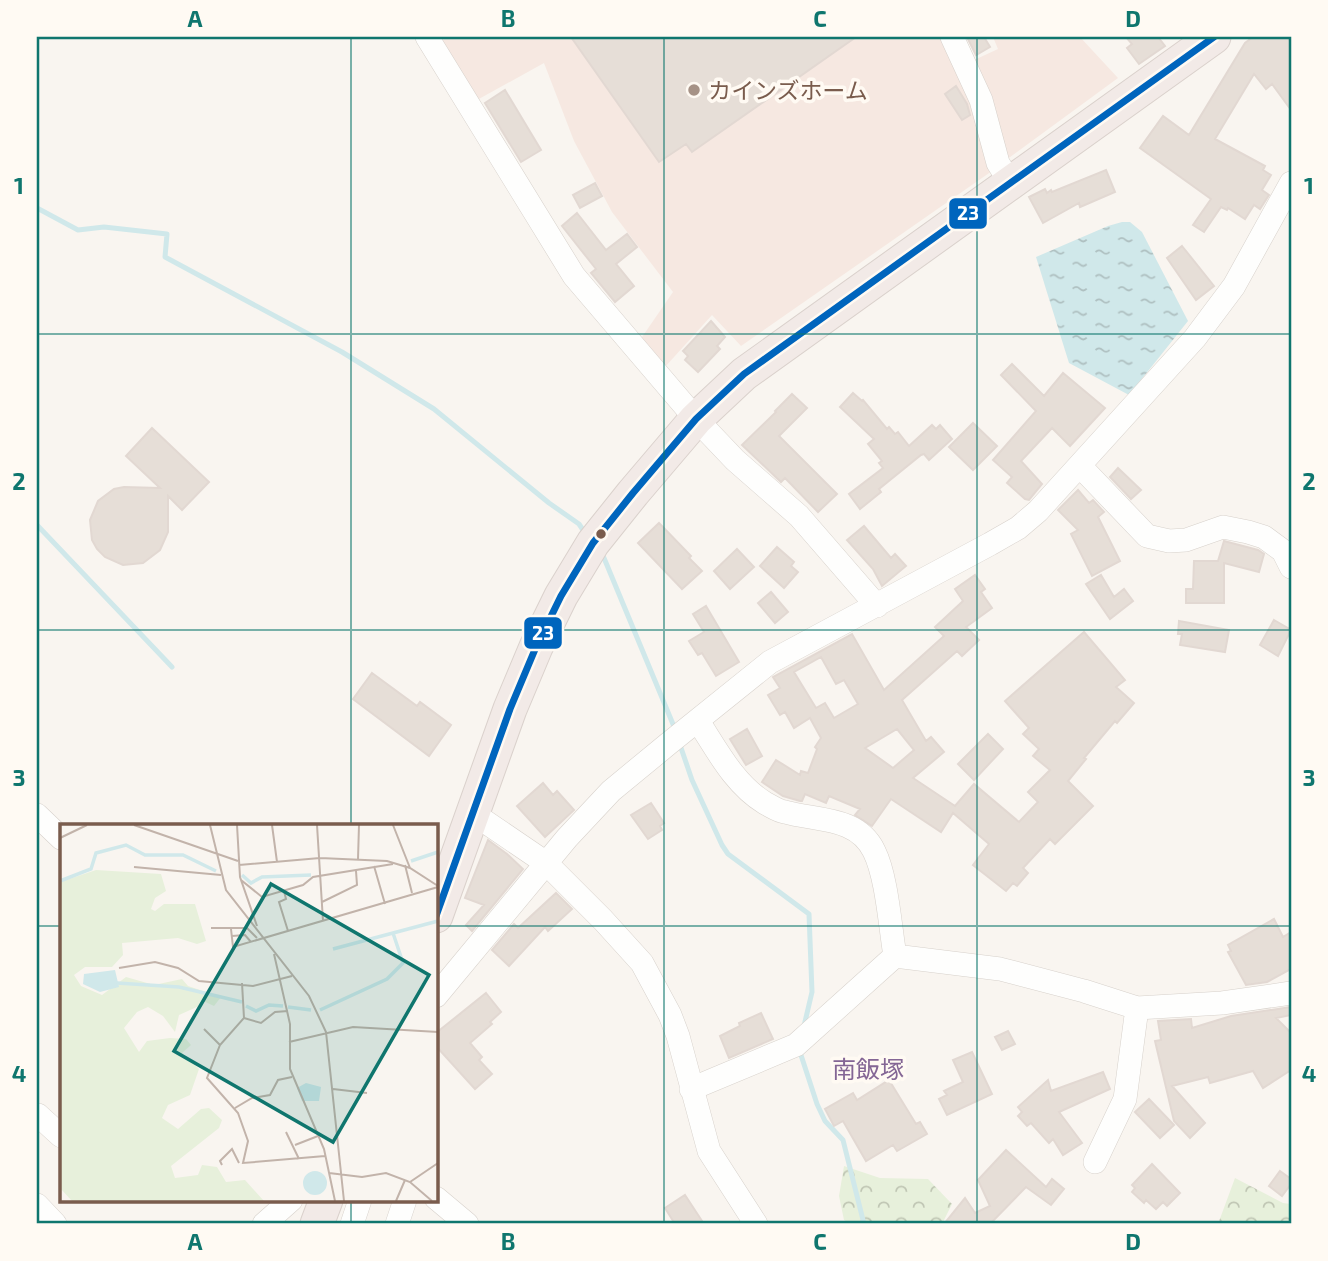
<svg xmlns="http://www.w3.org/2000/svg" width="1328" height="1261" font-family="'Exo 2','Noto Sans JP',sans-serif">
	<defs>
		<pattern id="forest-crowns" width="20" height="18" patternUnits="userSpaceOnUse" patternTransform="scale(1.75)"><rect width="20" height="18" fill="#e7f0db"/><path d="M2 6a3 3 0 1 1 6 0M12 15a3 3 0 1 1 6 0" fill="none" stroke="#c0c6b4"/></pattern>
		<pattern id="water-ripples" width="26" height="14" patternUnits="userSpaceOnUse" patternTransform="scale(1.75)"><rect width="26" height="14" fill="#d0e8ea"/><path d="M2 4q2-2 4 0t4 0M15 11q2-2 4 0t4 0" fill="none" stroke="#aebfc0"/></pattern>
	</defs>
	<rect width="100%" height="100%" fill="#f9f5f0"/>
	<path fill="#f6e8e1" d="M448,37H940L971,99L992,171L741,346L712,315L665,367L640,340L673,292L612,212L574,141L544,63L477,100L440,41Z
		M993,37H1080L1118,78L1006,160L972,61L998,49Z"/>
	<path fill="url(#forest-crowns)" d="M844,1166L880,1178L928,1179L952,1204L942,1224H851L844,1220L839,1196Z
		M1235,1178L1283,1203L1291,1204V1224H1218Z"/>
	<path fill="url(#water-ripples)" d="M1122,222H1130L1142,232L1188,321L1129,395L1069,363L1036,257L1108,226Z"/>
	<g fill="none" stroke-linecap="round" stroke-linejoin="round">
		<path stroke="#d0e8ea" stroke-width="5" d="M37,208L78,230L104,227L167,234L165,257L342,352L434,409L549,503L579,524L585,533
			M37,525L172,667
			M600,552L604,558L675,729
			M679,742L692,780L722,845L728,854L809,914L812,992L804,1026
			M799,1049L817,1104L825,1121L843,1140L864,1224"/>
	</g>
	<path fill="#e6ded7" stroke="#e2d8d2" stroke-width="2" fill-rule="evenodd" d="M571,37H856L692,152L686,144L659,162Z
		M967,37H984L990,47L976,55Z
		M1126,37H1158L1165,46L1139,64L1127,48L1132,44Z
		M1253,37H1287L1291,42V110L1272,84L1266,89L1254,74L1215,139L1265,166L1263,170L1271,175L1262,190L1269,195L1260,209L1254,205L1245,219L1228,208L1227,210L1221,207L1204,232L1193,225L1211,199L1140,148L1163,116L1189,135L1245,43Z
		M956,86L967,104L970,115L962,120L945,94Z
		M505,90L541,150L521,162L485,103Z
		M1106,170L1115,192L1080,207L1079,203L1043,223L1029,197L1045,189L1047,193L1051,190L1052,192Z
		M595,183L602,196L580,208L573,195Z
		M577,213L606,250L627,234L637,247L616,264L634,286L615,302L591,273L596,269L562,226Z
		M1182,246L1214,286L1196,300L1167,258Z
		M711,321L725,337L717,346L720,349L698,372L685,360L688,356L683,351Z
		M1012,364L1044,396L1063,373L1105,408L1070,446L1052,428L1021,461L1042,484L1029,500L1025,499L1007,483L1012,477L993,460L1036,411L1001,375Z
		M853,393L862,401L863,400L887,429L889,427L895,434L898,432L909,446L932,425L936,429L940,425L952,439L929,460L924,454L921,455L879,489L881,492L860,509L849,494L883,468L879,463L882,461L868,444L874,439L840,407Z
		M792,394L807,408L779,436L837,494L818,512L785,478L781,482L742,445L776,412L775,411Z
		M973,423L997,446L973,470L949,447Z
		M152,428L209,482L182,510L168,496V532L160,550L143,563L123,565L105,557L97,549L92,540L90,520L98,501L114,489L124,487L160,488L126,456Z
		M1118,468L1141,490L1131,499L1110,477Z
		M1078,490L1089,503L1093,500L1104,512L1098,517L1120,561L1092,576L1071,534L1078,530L1058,510Z
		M659,523L691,556L689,558L702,571L682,589L638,543Z
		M864,526L891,558L895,554L906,566L882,586L873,569L847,540Z
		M1224,541L1258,550L1264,554L1259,572L1224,563V603H1186V589H1193L1194,561H1218Z
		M777,547L794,562L791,566L798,572L784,588L760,566Z
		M737,549L754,567L730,589L714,571Z
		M975,575L985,589L981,592L992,608L966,627L979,640L962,656L957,651L902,700L926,741L931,737L944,752L913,778L955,806L974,784L1019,822L1038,802L1028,792L1050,770L1033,756L1039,749L1023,734L1029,728L1005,701L1084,632L1125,680L1116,687L1134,703L1117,723L1115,721L1084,758L1086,759L1068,781L1093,806L1055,844L1050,839L1023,868L1028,873L1017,886L1013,883L1006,891L973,865L989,844L953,813L941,832L891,799L872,826L855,815L860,809L829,796L826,803L805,794L802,801H800L783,796L762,782L776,760L800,775L801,771L808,773L817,749L815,747L821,738L810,718L794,728L785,712L780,715L768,695L780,688L773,677L852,634L884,690L944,636L935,627L963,601L955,589ZM821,657L836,684L844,680L858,704L834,718L825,703L816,708L794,672ZM897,729L914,750L893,768L865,748Z
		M1101,575L1114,597L1124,589L1133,601L1110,619L1086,584Z
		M771,592L788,612L775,623L758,603Z
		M706,606L739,662L716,676L702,653L698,655L689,641L704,632L693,614Z
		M1274,620L1291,630L1278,656L1260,645Z
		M1179,621L1229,630L1225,652L1180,645L1182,634H1178Z
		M372,673L417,706L420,702L451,725L429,756L353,699Z
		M747,729L762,756L746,765L730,739Z
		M988,734L1003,749L974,780L958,764Z
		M543,783L553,795L557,791L574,810L545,837L517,806Z
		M651,803L664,823L660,826L662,830L648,839L631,815Z
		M488,840L507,854L523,869L472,931L466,925L484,905L465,898Z
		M556,893L572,909L548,931L545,927L509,966L492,950L514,924L518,928Z
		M1274,919L1283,937L1291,932V969L1267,982L1246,985L1228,952L1231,951L1228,945Z
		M486,993L501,1012L490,1022L492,1024L470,1043L482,1057L479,1060L492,1074L475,1089L436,1046V1033Z
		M1291,1007V1015L1276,1018L1291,1033V1070L1263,1088L1253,1071L1210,1083L1208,1077L1172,1086L1205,1123L1190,1138L1174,1121L1155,1041L1161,1040L1158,1021L1191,1019L1192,1028L1231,1016Z
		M761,1013L773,1039L729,1058L720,1036L740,1026L739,1023Z
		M1008,1031L1015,1044L1002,1050L995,1037Z
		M972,1052L992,1094L947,1115L939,1099L947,1095L944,1091L963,1082L953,1060Z
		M1103,1072L1110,1089L1059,1112L1082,1143L1063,1155L1053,1139L1049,1143L1031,1123L1027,1126L1018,1116L1022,1112L1018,1107L1048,1080L1051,1091Z
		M889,1080L916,1124L920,1122L927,1134L897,1151L893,1145L866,1161L843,1121L834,1126L825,1109L853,1093L857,1100Z
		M1149,1099L1174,1125L1160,1138L1135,1112Z
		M1006,1150L1046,1187L1052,1179L1064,1189L1051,1205L1026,1187L990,1224H944L965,1198L975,1213L990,1206L978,1180Z
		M1152,1164L1180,1193L1167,1206L1163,1202L1156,1209L1146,1200L1144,1203L1132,1192L1135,1188L1132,1185Z
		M1280,1171L1291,1179V1184L1282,1196L1269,1186Z
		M685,1195L704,1224H675L665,1208Z"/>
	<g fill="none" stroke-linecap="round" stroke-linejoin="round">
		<g stroke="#d7d1cb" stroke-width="24">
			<path id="minor" d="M427,37L574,276L696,419L735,460L799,516L877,606
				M952,37L981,100L998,163L1011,184
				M1080,466L1147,536L1169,541L1186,540L1223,527L1248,532L1264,537L1283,551L1291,567
				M698,721C717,750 734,784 765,803C771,806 778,811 785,812C816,821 857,816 874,851C887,877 890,926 895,956
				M474,814L546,863L603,920L642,963L670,1015L678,1036L709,1151L756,1224
				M37,815L61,838
				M436,996L567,838L611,791L668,744L770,662L990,544L1018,528L1038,511L1195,338L1234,286L1291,183
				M691,1089L796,1045L895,956L1000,969L1084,991L1137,1008L1222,1003L1291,993
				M37,1117L38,1115L61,1136
				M1095,1162L1125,1099L1137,1008
				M436,1198L467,1224
				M37,1205L55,1224
				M264,1224L291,1200
				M352,1224L360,1200
				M397,1224L405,1200"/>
		</g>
		<g stroke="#dad1cc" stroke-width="35">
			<path id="highway" d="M436,916L510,709L536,647L561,596L593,543L633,493L696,419L744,374L1214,37
				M317,1224L326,1200"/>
		</g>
		<use href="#minor" stroke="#fefefd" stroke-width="23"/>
		<use href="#highway" stroke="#f2eae7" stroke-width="33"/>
		<g stroke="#fffaf3" stroke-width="12">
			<path id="bus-1" d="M436,916L510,709L536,647L561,596L593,543L633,493L696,419L744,374L1214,37"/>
		</g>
		<use href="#bus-1" stroke="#0065bd" stroke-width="7"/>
	</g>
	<path fill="none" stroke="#0f766e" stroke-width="2" stroke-opacity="0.55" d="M351,37V825M664,37V1224M977,37V1224M37,334H1291M37,630H1291M37,926H61M436,926H1291M351,1200V1224"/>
	<circle fill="#a69286" stroke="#fffaf3" stroke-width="2.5" cx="694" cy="90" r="7"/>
	<circle fill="#7a5c4d" stroke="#fffaf3" stroke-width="2.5" cx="601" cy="534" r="6"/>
	<g text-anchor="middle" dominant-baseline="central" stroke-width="7" stroke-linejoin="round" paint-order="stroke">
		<g font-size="23" fill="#7a5c4d" stroke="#fffaf3" text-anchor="start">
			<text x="708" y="90">カインズホーム</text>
		</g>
		<g font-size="24" fill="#846695" stroke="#fffaf3">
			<text x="868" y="1068">南飯塚</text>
		</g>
	</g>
	<g transform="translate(60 824)">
		<rect width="378" height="378" fill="#f9f5f0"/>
		<path d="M36,46L101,50L106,67L95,74L91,85L95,87L104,80H135L146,117L137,120L118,114L62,119L63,131L52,143H25L14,151L21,162L42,171L66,153L94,161L122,155L128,162L161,173L154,182L141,176L139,182L119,191L115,208L103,192L88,183L77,188L64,204L79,228L87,217L110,214L126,215L131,221L122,229L139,245L130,271L108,281L102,294L118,305L141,285L149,284L162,296L159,304L111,342L115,354L138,351L142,341L157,343L166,358L185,356L204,377H12L0,364V58Z" fill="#e7f0db"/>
		<path d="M55,146L59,163L40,168L23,160L24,150ZM246,259L261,263L259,277H242L237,264ZM243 359a12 12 0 1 1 24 0a12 12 0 1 1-24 0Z" fill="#d0e8ea"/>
		<path fill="none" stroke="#d0e8ea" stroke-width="3.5" d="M351,37L378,28M182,51L191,59L202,53L251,51M0,57L31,45L36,29L66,21L85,31H123L156,47M273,125L378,97M57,159L119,163L182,178M186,182L196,187L209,181L223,182M228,183L251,186M260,186L327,155L343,139L333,109"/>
		<path fill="none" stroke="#c2b3aa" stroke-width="2" d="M74,1L178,37M150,1L166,66L249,172L266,208L284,377M177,1L180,53L197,102M212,1L217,38M257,1L263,97M333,1L350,44M0,14L27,1M298,35L299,1M179,41L260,34L327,37L350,44L378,62M345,41L352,69M314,42L325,80M74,43L161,51M181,56L202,73L243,61L253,53L333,40M224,67L226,75L219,78L228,107M262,78L297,61L296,47M151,104H187L197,114M171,105L173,123L378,63M172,112L185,111L191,118M214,130L230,200V245L264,325L275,377M59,144L95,138L118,144L139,157L193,162L232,152M182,159L184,194L160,221L147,254L178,289L188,317L183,339L265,332M184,194L201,199L215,188L228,187M144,205L160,221M229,218L293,203L378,208M273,265L307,269M175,284L192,274L210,271L218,256L232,253M226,308L239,335M235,321L258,312M162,341L160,337L172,325L179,339M269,349L302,353L326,349L350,358L372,377M350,358L378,339M336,377L345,356"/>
		<path fill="#0f766e" fill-opacity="0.15" stroke="#0f766e" stroke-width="3.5" d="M211,60L369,151L273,318L114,227Z"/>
		<rect width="378" height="378" fill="none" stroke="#7a5c4d" stroke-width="3.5"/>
	</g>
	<g stroke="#fffaf3" stroke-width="2.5">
		<rect x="948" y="197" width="40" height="33" rx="7" fill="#0065bd"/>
		<rect x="523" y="616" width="40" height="34" rx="7" fill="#0065bd"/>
	</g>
	<g font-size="19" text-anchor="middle" font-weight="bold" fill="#fff">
		<text x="968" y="220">23</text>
		<text x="543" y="640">23</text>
	</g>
	<rect width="1328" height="1261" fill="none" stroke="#fffaf3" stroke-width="77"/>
	<rect x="38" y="38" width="1252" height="1184" fill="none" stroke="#0f766e" stroke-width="2.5"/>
	<g font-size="23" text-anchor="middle" font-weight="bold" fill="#0f766e">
		<text x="195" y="27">A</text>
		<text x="508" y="27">B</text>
		<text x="820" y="27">C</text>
		<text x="1133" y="27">D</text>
		<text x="19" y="194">1</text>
		<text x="1309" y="194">1</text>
		<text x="19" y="490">2</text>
		<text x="1309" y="490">2</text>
		<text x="19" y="786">3</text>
		<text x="1309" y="786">3</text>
		<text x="19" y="1082">4</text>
		<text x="1309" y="1082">4</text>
		<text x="195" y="1250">A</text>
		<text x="508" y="1250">B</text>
		<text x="820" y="1250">C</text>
		<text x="1133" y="1250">D</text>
	</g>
</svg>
